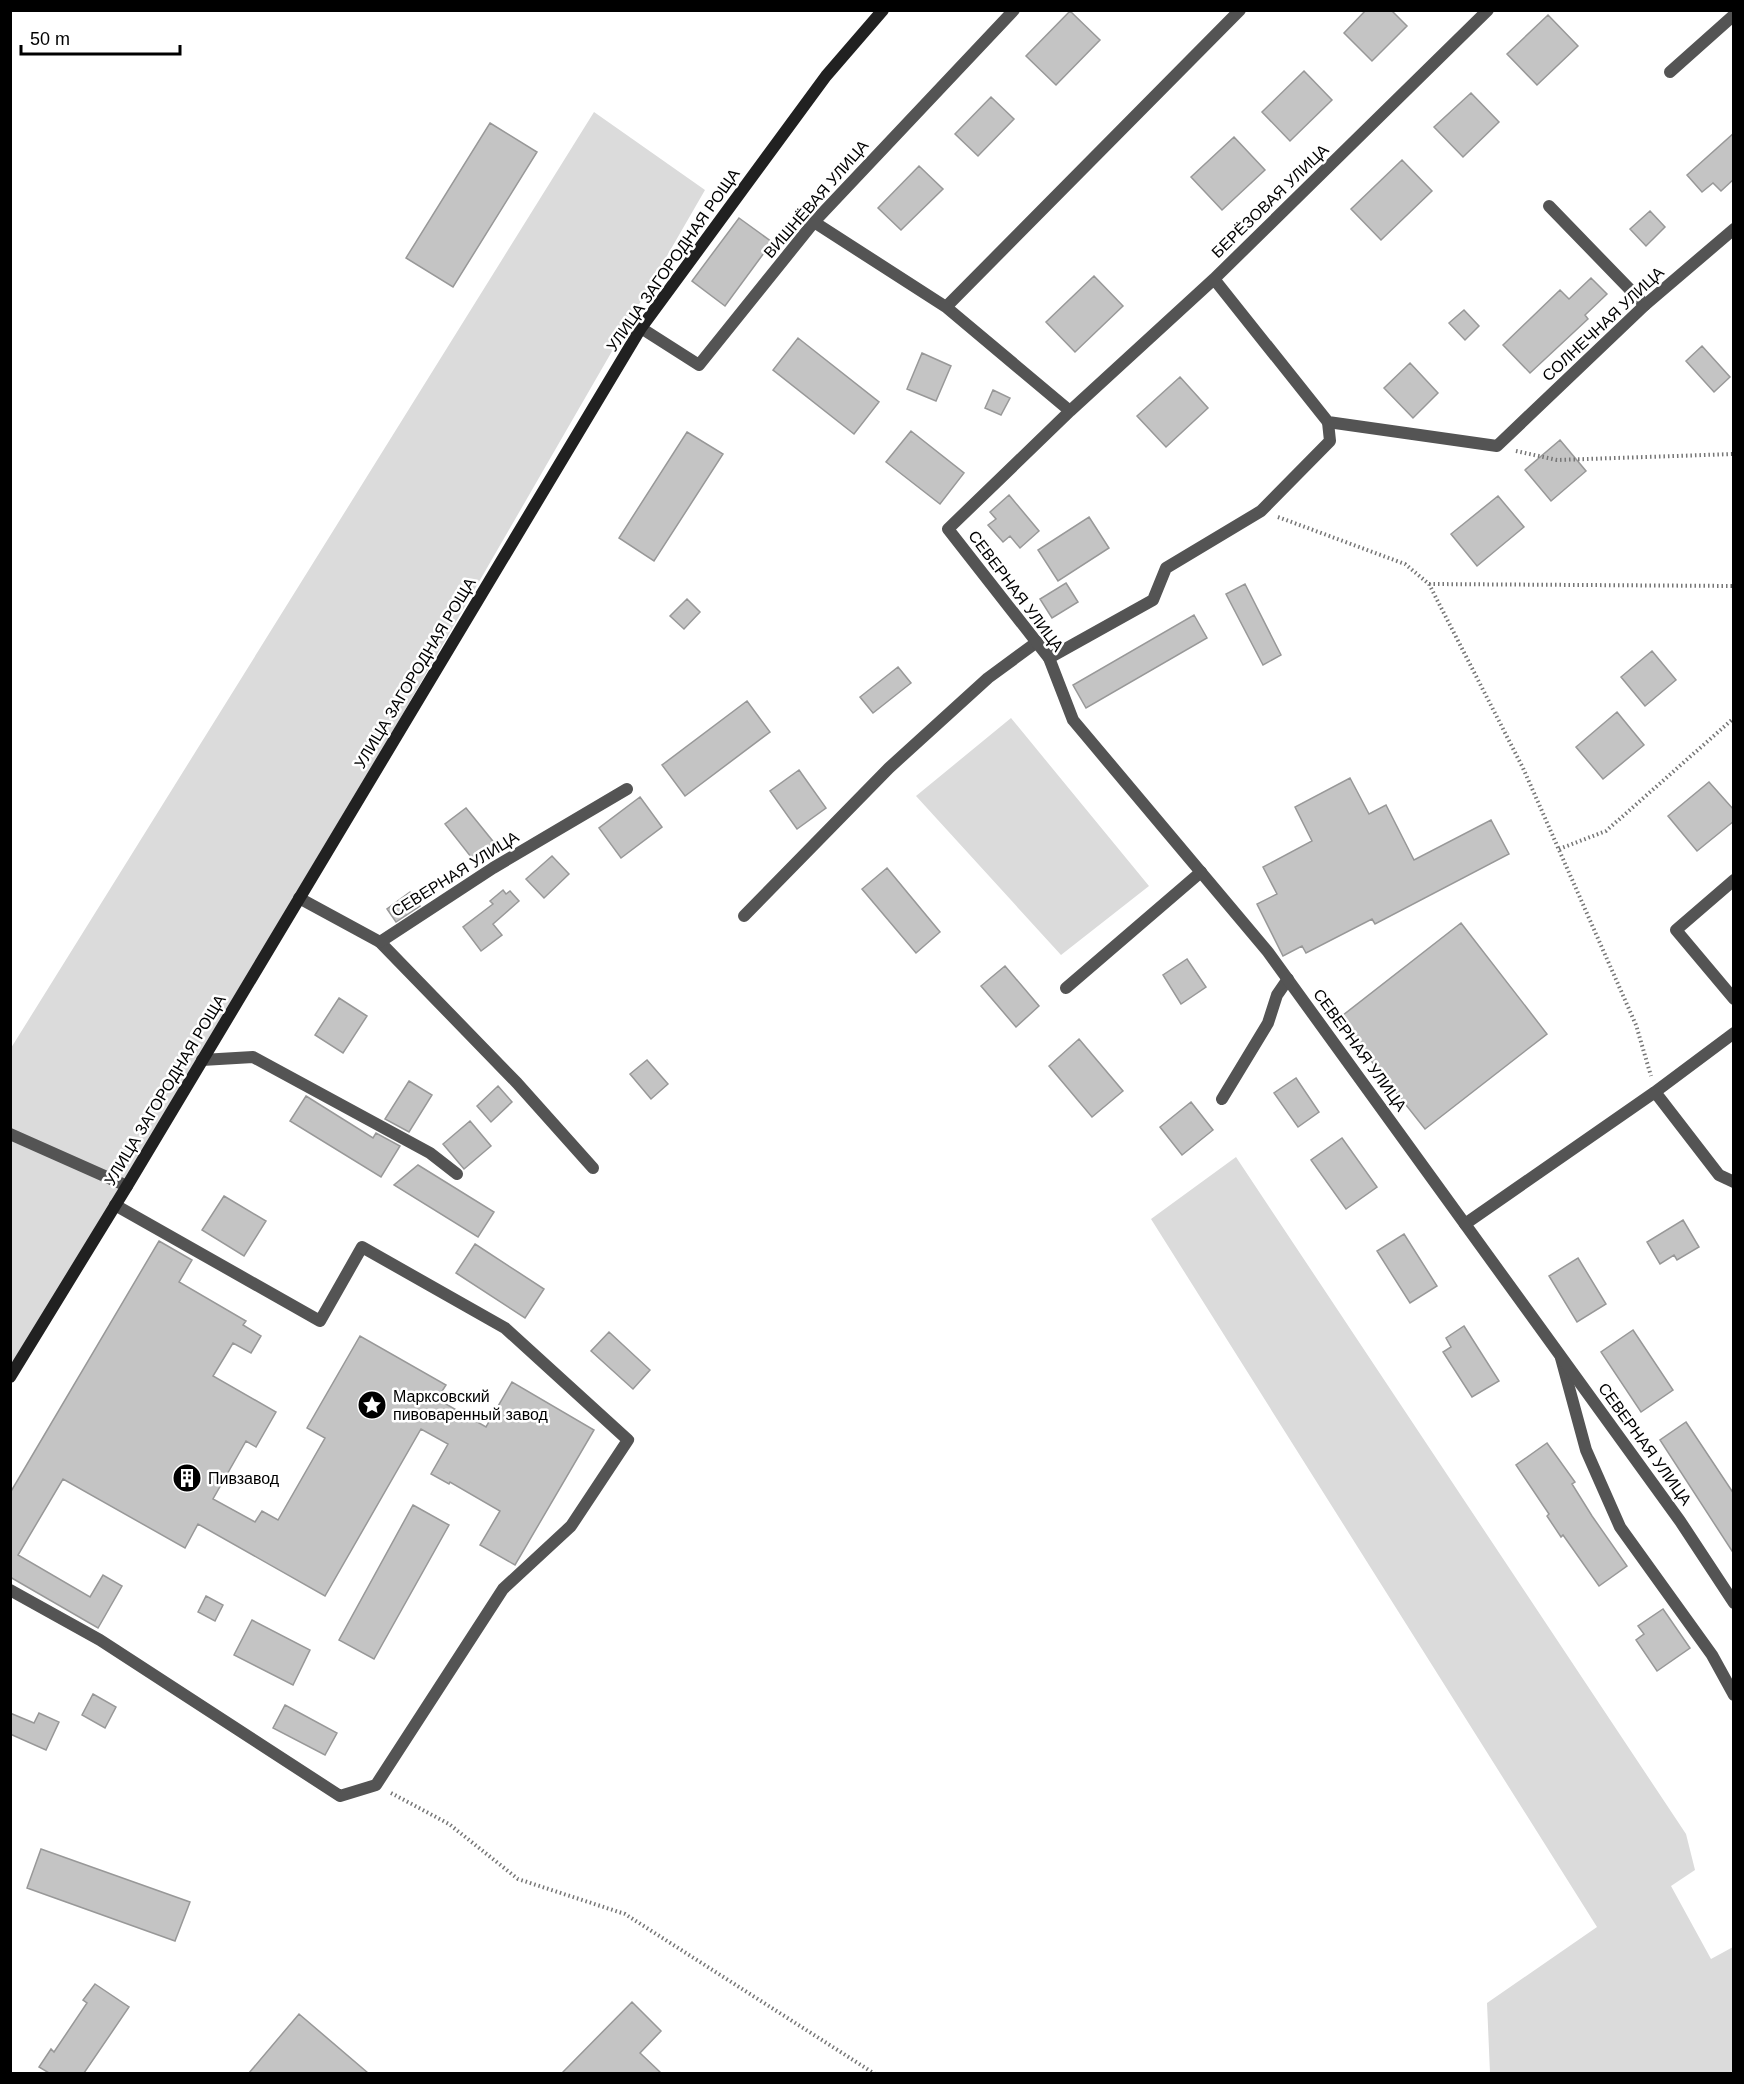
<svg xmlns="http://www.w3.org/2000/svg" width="1744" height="2084" font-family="Arial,sans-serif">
	<rect width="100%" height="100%" fill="#fff"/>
	<path fill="#dbdbdb" d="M594,112L705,190L217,1036L11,1377V1048Z
		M1011,718L1149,886L1061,955L916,796Z
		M1236,1157L1686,1834L1695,1870L1671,1886L1711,1959L1733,1947V2073H1490L1487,2003L1597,1927L1151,1219Z"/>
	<path fill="#c4c4c4" stroke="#989898" stroke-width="1.5" d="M1366,10H1391L1407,26L1372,61L1344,33Z
		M1070,11L1100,40L1056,85L1026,56Z
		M1548,15L1578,46L1537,85L1507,54Z
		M1304,71L1332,100L1290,141L1262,112Z
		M1471,93L1499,122L1463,157L1434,127Z
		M991,97L1014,119L978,156L955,134Z
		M490,123L537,152L453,287L406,258Z
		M1734,133V179L1721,191L1713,183L1702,192L1687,175Z
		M1234,137L1265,170L1222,210L1191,177Z
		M1402,160L1432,191L1381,240L1351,209Z
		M919,166L943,189L901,230L878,208Z
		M1650,211L1665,227L1646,246L1630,229Z
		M739,218L772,242L725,306L692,281Z
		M1094,276L1123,306L1075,352L1046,322Z
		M1591,278L1607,294L1585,315L1588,319L1530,373L1503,345L1560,290L1569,299Z
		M1464,310L1479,326L1465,340L1449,323Z
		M798,338L879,402L854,434L773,370Z
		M1702,346L1730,377L1714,392L1686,361Z
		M922,353L951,366L936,401L907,389Z
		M1410,363L1438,393L1413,418L1384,388Z
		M1180,377L1208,408L1166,447L1137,416Z
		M993,390L1010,398L1001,415L985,408Z
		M911,431L964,473L940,504L886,462Z
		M687,432L723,454L654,561L619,538Z
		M1560,440L1586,471L1551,501L1525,470Z
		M1009,495L1039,531L1020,548L1010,536L1003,542L988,525L996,519L990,512Z
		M1498,496L1524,527L1477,566L1451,534Z
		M1089,517L1109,548L1058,581L1038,550Z
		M1066,583L1078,602L1052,618L1040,599Z
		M1245,584L1281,655L1263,665L1226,594Z
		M687,599L700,612L684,629L670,616Z
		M1194,615L1207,638L1086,708L1073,685Z
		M1652,651L1676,680L1645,706L1621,677Z
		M898,667L911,683L873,713L860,697Z
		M747,701L770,732L685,796L662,765Z
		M1617,712L1644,745L1603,779L1576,747Z
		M799,770L826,808L797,829L770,791Z
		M1350,778L1369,814L1386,805L1414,860L1491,820L1509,854L1375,924L1372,919L1306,953L1302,946L1283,956L1257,904L1277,894L1263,867L1312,841L1295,807Z
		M1709,782L1734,810V821L1697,851L1668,816Z
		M640,797L662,827L621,858L599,828Z
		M466,808L496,845L475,862L445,824Z
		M552,856L569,874L544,898L526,879Z
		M887,868L940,932L916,953L862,889Z
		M503,890L506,894L510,891L519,901L493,924L502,935L481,951L463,927L493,904L490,901Z
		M410,892L420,906L396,922L387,909Z
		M1461,923L1547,1034L1425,1129L1338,1019Z
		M1187,959L1206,987L1181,1004L1163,975Z
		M1005,966L1039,1006L1016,1027L981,986Z
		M339,998L367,1016L343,1053L315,1035Z
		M1079,1039L1123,1091L1092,1117L1049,1066Z
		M647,1060L668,1084L651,1099L630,1074Z
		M1296,1078L1319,1112L1298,1127L1274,1093Z
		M409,1081L432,1095L409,1132L385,1119Z
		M498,1086L512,1102L491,1122L477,1106Z
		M306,1096L373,1138L376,1133L400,1146L381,1177L290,1121Z
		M1191,1102L1213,1130L1182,1155L1160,1127Z
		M470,1121L491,1146L464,1169L443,1144Z
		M1342,1138L1377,1187L1346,1209L1311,1160Z
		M418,1165L494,1212L478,1237L394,1185Z
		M224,1196L266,1221L244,1256L202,1230Z
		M1683,1220L1699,1247L1677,1260L1674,1255L1660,1264L1647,1242Z
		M1404,1234L1437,1286L1410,1303L1377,1251Z
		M159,1241L192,1260L179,1282L246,1321L243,1325L261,1336L251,1353L233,1343L213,1376L276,1412L256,1447L246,1441L213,1499L255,1522L262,1511L278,1520L325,1438L307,1428L360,1336L446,1385L437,1399L486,1427L512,1382L594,1430L515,1565L480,1545L500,1511L450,1482L449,1484L431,1474L448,1444L421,1429L325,1596L198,1524L185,1548L63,1479L18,1555L90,1597L103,1575L122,1586L98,1628L10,1577V1493Z
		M475,1244L544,1289L525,1318L456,1273Z
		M1578,1258L1606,1304L1577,1322L1549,1276Z
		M1464,1326L1499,1381L1472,1397L1443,1352L1451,1347L1446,1338Z
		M1633,1330L1673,1390L1641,1412L1601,1352Z
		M609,1332L650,1370L633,1389L591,1351Z
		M1686,1422L1734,1494V1554L1660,1440Z
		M1547,1443L1575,1482L1572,1484L1592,1516L1627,1566L1599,1586L1563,1535L1561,1537L1547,1516L1549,1514L1516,1465Z
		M413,1505L449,1525L374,1659L339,1640Z
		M206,1596L223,1605L215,1621L198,1612Z
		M1663,1609L1690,1648L1657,1671L1636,1640L1644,1634L1638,1626Z
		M252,1620L310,1650L293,1685L234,1655Z
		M93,1694L116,1707L105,1728L82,1715Z
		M285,1705L337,1733L325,1755L273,1728Z
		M10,1713L34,1723L39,1713L59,1722L46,1750L10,1734Z
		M41,1849L190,1902L175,1941L27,1888Z
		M95,1984L129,2007L84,2073H49L39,2067L51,2049L54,2052L87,2003L83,2000Z
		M632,2002L661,2031L640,2053L661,2073H562Z
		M299,2014L368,2073H249Z"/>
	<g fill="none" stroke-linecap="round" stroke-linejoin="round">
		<path stroke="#767676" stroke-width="4" stroke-dasharray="1.5 3" stroke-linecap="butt" d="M1516,451L1557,460L1734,454
			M1278,517L1405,564L1429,584L1523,768L1636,1025L1651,1076
			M1429,584L1734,586
			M1559,849L1606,831L1734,718
			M391,1793L449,1824L518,1879L625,1914L875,2074"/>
		<path stroke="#545454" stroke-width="12" d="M1670,72L1734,15
			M1549,206L1645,305
			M1049,658L1153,600L1166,568L1261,511L1330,441L1328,422
			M1734,880L1676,930L1734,999
			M744,916L889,768L988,678L1037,642
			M380,942L517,1083L593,1168
			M1066,988L1201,872
			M202,1060L253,1057L430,1153L457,1174
			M1655,1092L1719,1175L1734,1182
			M1222,1099L1268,1023L1277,995L1288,979
			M1465,1224L1655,1092L1734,1033
			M1561,1358L1586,1450L1620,1527L1712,1655L1734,1695
			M10,1590L100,1640L340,1796L376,1785L503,1589L571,1526L628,1440L505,1328L362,1247L320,1321L115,1205"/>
		<path stroke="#545454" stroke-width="12" d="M1488,10L1214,279L1070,411L948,529L1049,658L1073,720L1268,952L1680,1521L1734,1603
			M814,222L946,307L1070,411
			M1214,279L1328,422L1497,446L1645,305L1734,229
			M946,307L1240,10
			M641,328L699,365L814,222L1014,10
			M299,898L380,942L493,868L627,789
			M10,1134L127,1186"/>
		<path stroke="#212121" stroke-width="12" d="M10,1377L127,1186L641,328L826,76L883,10"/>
	</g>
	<defs>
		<g id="sight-disc" transform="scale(1.5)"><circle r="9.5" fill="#000" stroke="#fff"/><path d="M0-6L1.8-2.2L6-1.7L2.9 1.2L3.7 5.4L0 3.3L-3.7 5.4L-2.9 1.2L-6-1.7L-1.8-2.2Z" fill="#fff"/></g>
		<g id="building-disc" transform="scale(1.5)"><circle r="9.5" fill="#000" stroke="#fff"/><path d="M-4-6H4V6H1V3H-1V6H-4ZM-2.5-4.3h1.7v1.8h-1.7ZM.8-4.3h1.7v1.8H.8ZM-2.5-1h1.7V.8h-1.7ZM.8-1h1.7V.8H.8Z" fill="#fff"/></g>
	</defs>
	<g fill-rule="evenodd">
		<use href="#sight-disc" x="372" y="1405"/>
		<use href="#building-disc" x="187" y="1478"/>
	</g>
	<g text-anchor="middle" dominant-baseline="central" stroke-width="5" stroke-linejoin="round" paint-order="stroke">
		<g font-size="16" fill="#000" stroke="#fff">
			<text transform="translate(816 199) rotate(-49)">ВИШНЁВАЯ УЛИЦА</text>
			<text transform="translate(1270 201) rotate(-44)">БЕРЁЗОВАЯ УЛИЦА</text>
			<text transform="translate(673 260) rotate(-55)">УЛИЦА ЗАГОРОДНАЯ РОЩА</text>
			<text transform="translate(1603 324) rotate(-43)">СОЛНЕЧНАЯ УЛИЦА</text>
			<text transform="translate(1016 591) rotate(53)">СЕВЕРНАЯ УЛИЦА</text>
			<text transform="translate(415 673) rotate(-59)">УЛИЦА ЗАГОРОДНАЯ РОЩА</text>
			<text transform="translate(455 874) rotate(-32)">СЕВЕРНАЯ УЛИЦА</text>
			<text transform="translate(1360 1050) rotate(54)">СЕВЕРНАЯ УЛИЦА</text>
			<text transform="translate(165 1090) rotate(-59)">УЛИЦА ЗАГОРОДНАЯ РОЩА</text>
			<text transform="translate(1645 1444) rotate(54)">СЕВЕРНАЯ УЛИЦА</text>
		</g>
		<g font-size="16" fill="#000" stroke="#fff" text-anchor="start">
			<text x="393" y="1396">Марксовский<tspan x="393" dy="18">пивоваренный завод</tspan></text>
			<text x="208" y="1478">Пивзавод</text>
		</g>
	</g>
	<rect width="1744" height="2084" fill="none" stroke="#000000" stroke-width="24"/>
	<path d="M21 45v9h159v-9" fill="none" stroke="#000000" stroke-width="3"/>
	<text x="30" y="45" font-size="18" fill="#000000" stroke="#ffffff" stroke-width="4.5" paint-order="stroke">50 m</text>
</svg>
